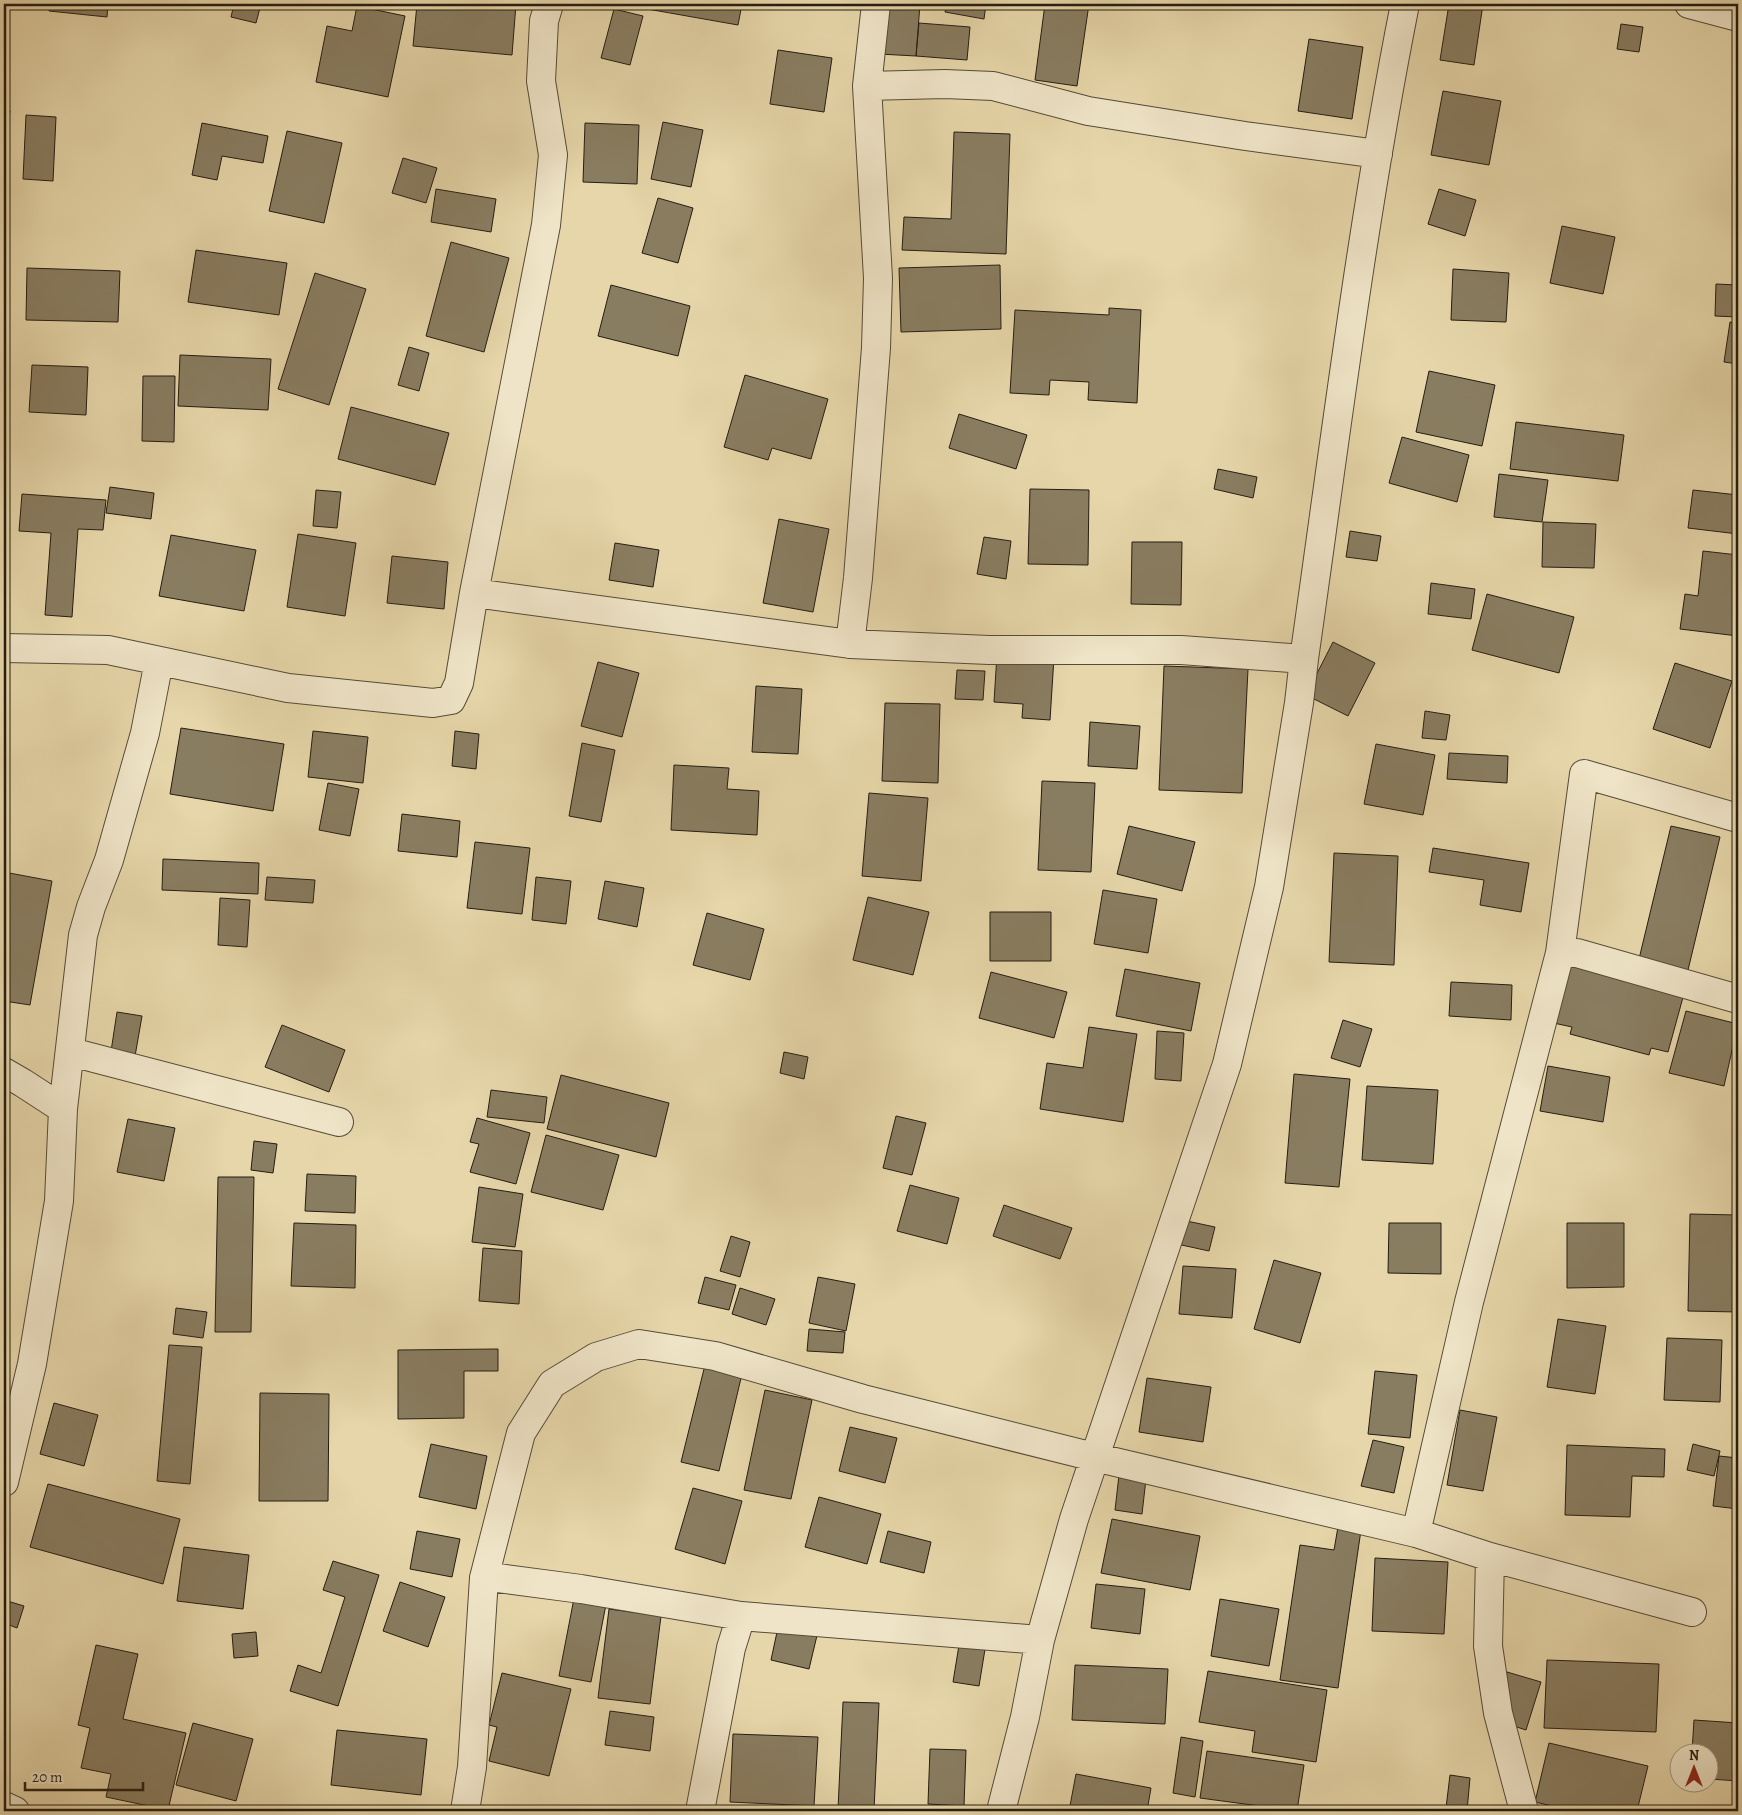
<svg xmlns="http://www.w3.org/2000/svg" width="1742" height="1815" font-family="Alegreya,serif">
	<rect width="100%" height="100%" fill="#e6d6a9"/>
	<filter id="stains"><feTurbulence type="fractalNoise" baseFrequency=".004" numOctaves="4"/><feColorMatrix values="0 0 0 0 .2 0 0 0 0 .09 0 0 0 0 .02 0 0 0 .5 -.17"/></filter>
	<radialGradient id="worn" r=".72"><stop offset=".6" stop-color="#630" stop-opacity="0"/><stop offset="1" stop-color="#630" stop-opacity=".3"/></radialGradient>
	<path fill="#897d61" stroke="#251d12" d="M49,4H108L107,17L49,11Z
		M234,4H261L256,23L231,17Z
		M417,4H516L512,55L413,46Z
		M619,4H742L738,25Z
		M882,4H920L916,56L879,54Z
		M947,4H986L984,19L945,12Z
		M1045,4H1089L1077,86L1035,80Z
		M1449,4H1483L1474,65L1440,60Z
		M357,6L405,16L388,97L316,82L327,26L352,31Z
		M614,9L643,16L630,65L601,58Z
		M919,23L970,27L967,60L916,56Z
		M1621,24L1643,27L1639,52L1617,49Z
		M1309,39L1363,47L1352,119L1298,111Z
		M778,50L832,58L824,112L770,104Z
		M1443,91L1501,101L1489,165L1431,155Z
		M4,110L10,111L4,148Z
		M26,115L56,117L53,181L23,179Z
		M663,122L703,130L691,187L651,179Z
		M202,123L268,136L263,163L222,156L217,180L192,175Z
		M585,123L639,125L637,184L583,182Z
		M287,131L342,143L324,223L269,211Z
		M954,132L1010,134L1006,254L902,250L904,217L951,219Z
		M403,158L437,168L426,203L392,193Z
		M436,189L496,199L491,232L431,222Z
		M1439,189L1476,200L1465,236L1428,224Z
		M658,198L693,208L678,263L642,253Z
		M1562,226L1615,237L1603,294L1550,283Z
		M451,242L509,258L484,352L426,336Z
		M196,250L287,263L279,315L188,302Z
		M1000,265L1001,329L901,332L899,268Z
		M27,268L120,271L118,322L26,320Z
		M1453,269L1509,273L1506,322L1451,320Z
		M315,273L366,289L329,405L278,389Z
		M1716,284L1738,285V317L1715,316Z
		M611,285L690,306L678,356L598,336Z
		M1109,308L1141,310L1137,403L1088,400L1089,382L1050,380L1049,395L1010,393L1015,310L1109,315Z
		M1730,322L1738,323V364L1724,362Z
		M409,347L429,353L419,391L398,385Z
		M180,355L271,359L268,410L178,406Z
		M32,365L88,367L86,415L29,412Z
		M1429,371L1495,385L1482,446L1416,432Z
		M745,375L828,399L811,459L772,448L768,460L724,447Z
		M143,376H175L174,442L142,441Z
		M351,407L449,433L435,485L338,459Z
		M959,414L1027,435L1016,469L949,448Z
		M1516,422L1624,435L1618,481L1510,469Z
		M1402,437L1469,455L1457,502L1389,483Z
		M1218,469L1257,477L1253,498L1214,489Z
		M1499,474L1548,480L1542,522L1494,517Z
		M110,487L154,493L151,519L106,513Z
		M1030,489L1089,490L1088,565L1028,564Z
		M316,490L341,492L337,528L313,526Z
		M1693,490L1738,495V534L1688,528Z
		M22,494L106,500L103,530L78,529L72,617L45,615L51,533L19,531Z
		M779,519L829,529L813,612L763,603Z
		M1543,522L1596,524L1594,568L1542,567Z
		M1350,531L1381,536L1377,561L1346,557Z
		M298,534L356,543L345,616L287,607Z
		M171,535L256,550L244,611L159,596Z
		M984,537L1011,541L1006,579L977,574Z
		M1132,542H1182L1181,605L1131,604Z
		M615,543L659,550L653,587L609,580Z
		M1703,551L1738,555V636L1680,629L1685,594L1698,596Z
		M392,556L448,562L444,609L387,603Z
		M1431,583L1475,589L1471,619L1428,614Z
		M1487,594L1574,617L1559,673L1472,650Z
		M1333,642L1375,663L1348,716L1306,695Z
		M997,654L1054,657L1050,720L1022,718L1023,704L994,702Z
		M598,662L639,673L622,737L581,726Z
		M1675,663L1732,681L1710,748L1653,729Z
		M1164,666L1248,669L1242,793L1159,790Z
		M957,670L985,671L983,700L955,699Z
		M756,686L802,689L798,754L752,752Z
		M885,703L940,704L938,783L882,781Z
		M1425,711L1450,715L1446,740L1422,738Z
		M1090,722L1140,726L1137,769L1088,766Z
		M181,728L284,744L273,811L170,794Z
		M313,731L368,737L363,783L308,777Z
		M455,731L479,734L476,769L452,766Z
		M582,743L615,750L601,822L569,816Z
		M1376,744L1435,755L1423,815L1364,804Z
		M1449,753L1508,756L1507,783L1447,779Z
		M674,765L729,768L727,789L759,791L757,835L671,830Z
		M1042,781L1095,783L1091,872L1038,870Z
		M328,783L359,789L350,836L319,830Z
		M869,793L928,798L921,881L862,876Z
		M402,814L460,821L457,857L398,851Z
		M1129,826L1195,842L1182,891L1117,874Z
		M1671,826L1720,837L1688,970L1639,959Z
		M475,842L530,848L522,914L467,908Z
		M1433,848L1529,863L1521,912L1480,905L1484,880L1429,872Z
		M1334,853L1398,856L1394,965L1329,962Z
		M163,859L259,863L258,894L162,890Z
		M4,872L52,881L30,1005L4,1001Z
		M267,877L315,880L313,903L265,900Z
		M536,877L571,881L566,924L532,920Z
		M605,881L644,888L637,927L598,919Z
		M1103,890L1157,899L1148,953L1094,944Z
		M868,897L929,912L913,975L853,960Z
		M220,898L250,900L247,947L218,945Z
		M990,912H1051V961H990Z
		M707,913L764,929L750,980L693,965Z
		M1566,958L1685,990L1668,1052L1651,1048L1649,1055L1570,1034L1572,1027L1549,1022Z
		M1125,969L1200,983L1191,1031L1116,1016Z
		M991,972L1067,992L1054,1038L979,1018Z
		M1451,982L1512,985L1511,1020L1449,1016Z
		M1686,1011L1738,1024L1724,1086L1669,1073Z
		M117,1012L142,1016L134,1062L110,1058Z
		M1343,1020L1372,1029L1360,1067L1331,1058Z
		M282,1025L345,1050L329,1092L265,1067Z
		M1089,1027L1137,1034L1123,1122L1040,1109L1047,1063L1083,1068Z
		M1157,1031L1184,1033L1181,1081L1155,1079Z
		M784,1052L808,1057L804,1079L780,1073Z
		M1548,1066L1610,1077L1603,1122L1540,1111Z
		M1294,1074L1350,1079L1339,1187L1285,1183Z
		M561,1075L669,1103L656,1157L547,1129Z
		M1367,1086L1438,1090L1433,1164L1362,1160Z
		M491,1090L547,1097L544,1123L487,1117Z
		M896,1116L926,1123L912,1175L883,1168Z
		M477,1118L530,1133L516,1184L470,1172L479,1144L470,1142Z
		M128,1119L175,1128L164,1181L117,1172Z
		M546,1135L619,1155L603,1210L531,1192Z
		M254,1141L277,1144L273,1173L251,1170Z
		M307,1174L356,1176L355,1213L305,1211Z
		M218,1177H254L251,1332H215Z
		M910,1185L959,1198L947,1244L897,1231Z
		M479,1187L523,1194L515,1247L472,1242Z
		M1004,1205L1072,1228L1060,1259L993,1236Z
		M1690,1214L1738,1215V1312L1688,1311Z
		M1182,1220L1215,1227L1209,1251L1177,1244Z
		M294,1223L356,1225L355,1288L291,1286Z
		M1389,1223H1441V1274L1388,1273Z
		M1567,1223H1624V1287L1567,1288Z
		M731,1236L750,1242L740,1277L720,1271Z
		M483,1248L522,1251L519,1304L479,1301Z
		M1274,1260L1321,1273L1300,1343L1254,1329Z
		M1183,1266L1236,1269L1232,1318L1179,1314Z
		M705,1277L736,1285L729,1310L698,1303Z
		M818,1277L855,1284L846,1331L809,1323Z
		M740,1288L775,1299L766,1325L732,1314Z
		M176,1308L207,1312L203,1338L173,1334Z
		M1558,1319L1606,1326L1595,1394L1547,1387Z
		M809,1329L845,1332L843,1353L807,1351Z
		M1667,1338L1722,1340L1720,1402L1664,1400Z
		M169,1345L202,1347L190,1484L157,1481Z
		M498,1349V1371H464V1418L398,1419V1350Z
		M705,1365L742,1374L719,1471L681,1462Z
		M1375,1371L1417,1375L1410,1438L1368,1434Z
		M1147,1378L1211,1387L1203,1442L1139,1432Z
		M765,1390L812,1400L791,1499L744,1490Z
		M260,1393L329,1394L328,1501H259Z
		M54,1403L98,1415L84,1466L40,1454Z
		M1460,1410L1497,1417L1483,1491L1447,1485Z
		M850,1427L897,1438L885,1483L839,1471Z
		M1373,1440L1404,1447L1394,1493L1361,1486Z
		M431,1444L487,1456L476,1509L419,1497Z
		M1693,1444L1720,1451L1714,1476L1687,1470Z
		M1567,1445L1665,1449L1664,1477L1632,1476L1630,1517L1565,1515Z
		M1719,1456L1738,1458V1509L1713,1506Z
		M1119,1475L1146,1479L1142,1514L1115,1510Z
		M48,1484L180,1519L163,1584L30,1547Z
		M693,1488L742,1501L725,1564L675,1549Z
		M819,1497L881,1514L867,1564L805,1547Z
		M1112,1519L1200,1536L1190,1590L1101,1573Z
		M1338,1527L1361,1530L1338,1688L1280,1680L1300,1545L1334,1550Z
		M417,1531L460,1539L452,1577L410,1569Z
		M888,1531L931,1542L924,1573L880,1562Z
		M184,1547L249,1555L243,1609L177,1601Z
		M1375,1558L1448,1562L1444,1634L1372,1631Z
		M333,1561L379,1575L338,1706L290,1691L298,1665L321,1673L345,1597L323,1590Z
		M400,1582L445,1597L428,1647L383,1631Z
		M1096,1584L1145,1589L1140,1634L1091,1628Z
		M576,1588L608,1594L591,1682L559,1676Z
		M1220,1599L1279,1609L1269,1666L1211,1656Z
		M4,1600L24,1606L17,1628L4,1623Z
		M609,1609L661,1616L650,1704L598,1698Z
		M780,1618L819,1627L809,1669L771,1660Z
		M256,1632L258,1656L234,1658L232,1634Z
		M960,1639L986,1643L979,1686L953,1682Z
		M96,1645L138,1654L123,1719L186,1733L168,1810L106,1797L111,1774L81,1768L90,1728L78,1725Z
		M1547,1660L1659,1664L1656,1732L1544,1728Z
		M1075,1665L1168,1669L1165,1724L1072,1720Z
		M1208,1671L1327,1690L1316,1762L1252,1752L1255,1731L1199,1722Z
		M1507,1672L1541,1682L1526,1730L1492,1719Z
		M502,1673L571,1689L549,1776L489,1761L497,1727L489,1725Z
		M843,1702L879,1703L874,1810L838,1809Z
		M610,1711L654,1717L650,1751L605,1745Z
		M1694,1720L1738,1723V1781L1710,1779V1752H1692Z
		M193,1723L253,1739L236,1801L176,1785Z
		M337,1730L427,1739L421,1795L331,1785Z
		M733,1734L818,1737L814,1806L730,1802Z
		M1181,1737L1203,1741L1195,1797L1173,1793Z
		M1549,1743L1648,1766L1637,1811H1574L1535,1802Z
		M930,1749L966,1750L964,1806L928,1804Z
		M1207,1751L1304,1765L1297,1811L1200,1798Z
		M1076,1774L1151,1788L1147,1811H1069Z
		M1450,1775L1470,1778L1467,1811L1446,1808Z"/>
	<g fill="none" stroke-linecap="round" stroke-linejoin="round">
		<g stroke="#554b38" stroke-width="30">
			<path id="minor" d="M1689,4L1738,17
				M867,86L945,84L993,86L1088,111L1245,136L1378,154
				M474,593L850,644L989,650H1181L1304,659L1299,703L1269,887L1227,1064L1074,1519L1040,1640L1025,1717L1001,1811
				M850,644L858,578L876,348L878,278L867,86L876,4
				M4,648L108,650L288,688L433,703L451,700L459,683L474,593L546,225L553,155L541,81L544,21L549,4
				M1304,659C1335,441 1362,221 1405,4
				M1560,953H1577L1738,999
				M71,1052L339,1122
				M4,1072L23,1083L63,1109
				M4,1482L32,1364L59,1201L63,1109L83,935L91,907L109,860L145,733L159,661
				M1416,1533L1469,1302L1560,953L1584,774L1738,818
				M1490,1557L1488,1646L1498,1713L1524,1811
				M484,1578H498L581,1589L741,1616L1040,1640
				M4,1806L15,1811
				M465,1811L472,1767L484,1578L521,1433L552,1384L596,1357L639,1344L715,1356L863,1399L1094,1457L1416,1533L1490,1557L1692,1612
				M700,1811L731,1648L741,1616"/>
		</g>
		<use href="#minor" stroke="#efe4c7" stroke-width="28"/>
	</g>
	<rect width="1742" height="1815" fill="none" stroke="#e6d6a9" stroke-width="20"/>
	<rect x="5" y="5" width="1732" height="1805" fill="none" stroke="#251d12" stroke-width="2.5"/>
	<rect x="10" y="10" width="1722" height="1795" fill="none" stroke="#251d12"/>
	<g transform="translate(1694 1768)"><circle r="24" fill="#efe4c7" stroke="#9e947f"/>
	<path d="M0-4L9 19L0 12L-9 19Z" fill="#8f2418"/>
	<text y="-8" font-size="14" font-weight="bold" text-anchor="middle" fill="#251d12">N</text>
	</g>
	<path d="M25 1782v8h118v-8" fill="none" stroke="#251d12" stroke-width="2.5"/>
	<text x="32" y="1782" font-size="15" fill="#251d12" stroke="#efe4c7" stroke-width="4" paint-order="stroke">20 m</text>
	<rect width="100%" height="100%" filter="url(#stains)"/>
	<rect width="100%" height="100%" fill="url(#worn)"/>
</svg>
